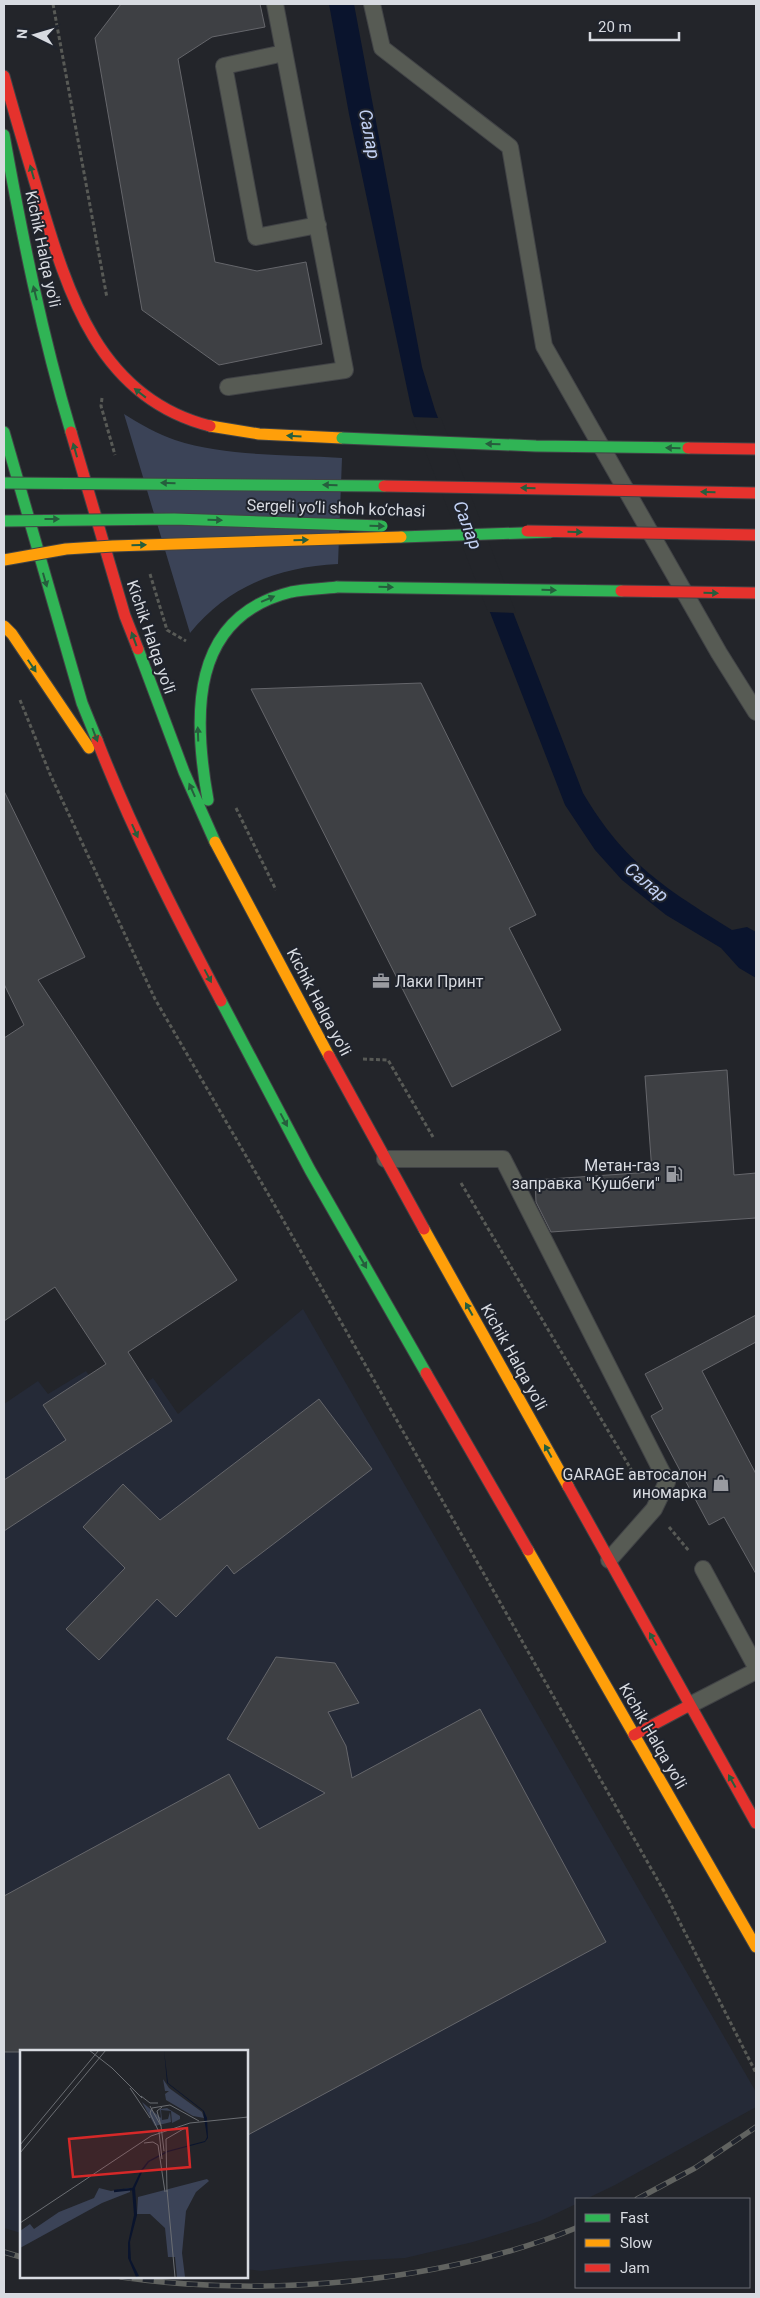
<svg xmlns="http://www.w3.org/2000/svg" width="760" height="2298" font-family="Roboto,sans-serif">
	<rect width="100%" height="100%" fill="#23252a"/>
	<path fill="#252a37" d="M303,1309L756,2092V2107L615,2185L586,2199H576V2204L540,2221L473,2242L405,2258L347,2261L261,2271L246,2269V2052H21V2233L4,2228V1404L38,1381L48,1394L86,1371L110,1406L153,1378L178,1414Z"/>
	<path fill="#3b4357" d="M124,414C140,424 157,434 175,440C227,457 287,454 342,458L338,564C279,567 228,586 190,633Z"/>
	<path fill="#0a142d" d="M329,4H354L422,367L435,410L583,793C625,864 665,888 732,930L747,927L756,932V978L739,968L721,948L666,915L622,880L595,850L565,805L412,412L349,114Z"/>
	<path fill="#23252a" d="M412,417L441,418L516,613L488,612Z"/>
	<path fill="#3e4044" stroke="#65666b" d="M121,4H260L265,27L212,37L178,59L215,262L257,271L306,262L322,344L219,365L142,310L95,38Z
		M421,683L536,915L509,928L561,1030L452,1087L251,689Z
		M4,791L85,957L38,980L237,1280L128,1352L172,1421L4,1531V1480L66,1440L43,1405L106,1364L55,1287L4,1321V1038L24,1025L4,984Z
		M727,1070L734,1175L756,1173V1218L551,1232L536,1202L535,1180L652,1172L645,1076Z
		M756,1315V1342L702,1371L756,1474V1574L724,1517L709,1525L651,1416L663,1409L645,1374Z
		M319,1399L372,1469L234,1574L227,1565L176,1617L157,1599L99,1660L66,1629L125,1568L83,1527L123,1484L160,1520Z
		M276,1657L335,1663L359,1703L328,1712L346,1746L352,1778L480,1709L606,1942L246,2136V2052H4V1896L229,1774L259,1829L325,1793L227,1739Z"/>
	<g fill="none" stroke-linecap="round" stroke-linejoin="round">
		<g stroke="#414346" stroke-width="18">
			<path id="lane" d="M372,4L382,48L510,147L544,346L719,653L756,712
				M284,53L224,66L256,237L318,225
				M228,387L345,370L275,4
				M385,1159H503L667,1482L654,1509L609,1560
				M703,1569L756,1667
				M690,1705L756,1671"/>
		</g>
		<g stroke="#414346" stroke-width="13">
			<path id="fast" d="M4,135C22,235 42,335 71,432
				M4,432L82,703L97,740
				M138,649L184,772L215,842
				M208,800C193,717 189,617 291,592C306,589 322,589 337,587
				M221,1001L310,1170L426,1373"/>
		</g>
		<g stroke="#414346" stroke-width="13">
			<path id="slow" d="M210,426L259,434L342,438
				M4,626L12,634L89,748
				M215,842L329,1056
				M424,1229L568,1486
				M528,1550L756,1947"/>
		</g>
		<g stroke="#414346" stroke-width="13">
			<path id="jam" d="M4,76C15,116 27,156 39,196C68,294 99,398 210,426
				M71,432L125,616L138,649
				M97,740C132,830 176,916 221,1001
				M329,1056L424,1229
				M426,1373L528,1550
				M568,1486L756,1823
				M634,1735L690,1705"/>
		</g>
		<path stroke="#585a56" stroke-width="3" stroke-dasharray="4 2.5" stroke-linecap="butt" d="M53,4L107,298
			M102,398L101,406L115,455
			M150,574L167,630L186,641
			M20,700L50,774L155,999L282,1218L665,1893L756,2073
			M236,808L276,890
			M363,1059L388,1060L433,1137
			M461,1183L638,1481
			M669,1527L689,1551"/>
		<use href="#lane" stroke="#575b54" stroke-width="16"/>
		<use href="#fast" stroke="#30b455" stroke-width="11"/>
		<use href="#slow" stroke="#ff9f0a" stroke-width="11"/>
		<use href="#jam" stroke="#e5322d" stroke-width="11"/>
		<g stroke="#616360" stroke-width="5.5">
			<path id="rail" d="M637,2199L695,2168L756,2127
				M4,2252L21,2257
				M121,2277C266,2298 441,2283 576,2228"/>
		</g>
		<use href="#rail" stroke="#20242d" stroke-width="4" stroke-dasharray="11" stroke-linecap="butt"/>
		<g stroke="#414346" stroke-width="13" stroke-linecap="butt">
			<path id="fast-bridge" d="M342,438L536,446L688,448
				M4,483L384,486
				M4,521L174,519L382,526
				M401,537L551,532
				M337,587L621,591"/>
		</g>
		<g stroke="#414346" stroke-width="13" stroke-linecap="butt">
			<path id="slow-bridge" d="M4,560L66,549L113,546L401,537"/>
		</g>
		<g stroke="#414346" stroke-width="13" stroke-linecap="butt">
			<path id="jam-bridge" d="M688,448L756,449
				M384,486L756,493
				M527,531L756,535
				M621,591L756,593"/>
		</g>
		<use href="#fast-bridge" stroke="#30b455" stroke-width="11"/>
		<use href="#slow-bridge" stroke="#ff9f0a" stroke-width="11"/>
		<use href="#jam-bridge" stroke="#e5322d" stroke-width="11"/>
	</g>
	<defs><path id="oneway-solid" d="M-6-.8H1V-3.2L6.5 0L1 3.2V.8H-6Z" transform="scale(1.25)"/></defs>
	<g fill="#265e3d">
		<use href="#oneway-solid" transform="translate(32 172) rotate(-106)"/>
		<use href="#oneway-solid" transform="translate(35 293) rotate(-104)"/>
		<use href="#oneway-solid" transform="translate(140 393) rotate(-142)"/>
		<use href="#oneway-solid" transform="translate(294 436) rotate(-176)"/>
		<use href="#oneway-solid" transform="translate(493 444) rotate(-178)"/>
		<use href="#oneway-solid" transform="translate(673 448) rotate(-179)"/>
		<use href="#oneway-solid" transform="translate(75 450) rotate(-106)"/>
		<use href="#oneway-solid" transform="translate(168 483) rotate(-179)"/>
		<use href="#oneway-solid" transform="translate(330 485) rotate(-179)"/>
		<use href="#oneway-solid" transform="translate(528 488) rotate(-179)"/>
		<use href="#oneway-solid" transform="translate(708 492) rotate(-179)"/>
		<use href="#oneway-solid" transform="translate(52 519)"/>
		<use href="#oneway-solid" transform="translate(215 520) rotate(2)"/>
		<use href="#oneway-solid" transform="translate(377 526) rotate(2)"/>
		<use href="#oneway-solid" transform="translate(575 532) rotate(1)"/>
		<use href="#oneway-solid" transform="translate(301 540) rotate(-2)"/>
		<use href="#oneway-solid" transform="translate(139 545) rotate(-2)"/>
		<use href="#oneway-solid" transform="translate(45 580) rotate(74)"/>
		<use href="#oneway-solid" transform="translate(386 587) rotate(1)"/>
		<use href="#oneway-solid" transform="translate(549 590) rotate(1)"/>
		<use href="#oneway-solid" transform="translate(711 593) rotate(1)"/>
		<use href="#oneway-solid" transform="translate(268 599) rotate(-23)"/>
		<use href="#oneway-solid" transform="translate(134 639) rotate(-110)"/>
		<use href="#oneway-solid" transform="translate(32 666) rotate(56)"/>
		<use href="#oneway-solid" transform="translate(198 734) rotate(-92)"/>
		<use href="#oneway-solid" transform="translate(95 735) rotate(69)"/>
		<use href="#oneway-solid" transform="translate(192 790) rotate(-114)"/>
		<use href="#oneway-solid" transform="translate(135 831) rotate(66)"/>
		<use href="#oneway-solid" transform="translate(208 976) rotate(62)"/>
		<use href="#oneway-solid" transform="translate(284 1120) rotate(62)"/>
		<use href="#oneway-solid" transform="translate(363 1262) rotate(60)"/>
		<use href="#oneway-solid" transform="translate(469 1309) rotate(-119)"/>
		<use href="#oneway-solid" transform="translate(548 1451) rotate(-119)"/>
		<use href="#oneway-solid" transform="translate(653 1639) rotate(-119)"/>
		<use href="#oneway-solid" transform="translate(732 1781) rotate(-119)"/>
	</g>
	<defs>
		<g id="office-bare" transform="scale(1.35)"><path d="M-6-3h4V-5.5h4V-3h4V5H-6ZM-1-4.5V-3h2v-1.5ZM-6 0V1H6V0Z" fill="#999ba1" stroke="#20242d" stroke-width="2.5" paint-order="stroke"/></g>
		<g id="fuel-bare" transform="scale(1.35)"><path d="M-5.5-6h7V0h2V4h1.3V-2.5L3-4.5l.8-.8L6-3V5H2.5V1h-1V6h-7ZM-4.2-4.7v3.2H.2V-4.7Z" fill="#999ba1" stroke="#20242d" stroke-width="2.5" paint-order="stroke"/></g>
		<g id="shop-bare" transform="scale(1.35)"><path d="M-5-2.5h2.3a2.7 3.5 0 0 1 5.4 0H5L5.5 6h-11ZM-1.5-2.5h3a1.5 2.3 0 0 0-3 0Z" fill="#999ba1" stroke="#20242d" stroke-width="2.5" paint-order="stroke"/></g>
	</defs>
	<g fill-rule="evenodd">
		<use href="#office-bare" x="381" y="981"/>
		<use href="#fuel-bare" x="674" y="1174"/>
		<use href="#shop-bare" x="721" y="1483"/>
	</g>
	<g text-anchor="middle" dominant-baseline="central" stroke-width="4" stroke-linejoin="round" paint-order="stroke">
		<g font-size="16" fill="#d8dbe1" stroke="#20242d">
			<text transform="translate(43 249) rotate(78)">Kichik Halqa yo'li</text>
			<text transform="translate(336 508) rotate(2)">Sergeli yo‘li shoh ko‘chasi</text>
			<text transform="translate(151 637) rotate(71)">Kichik Halqa yo'li</text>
			<text transform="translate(319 1002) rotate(62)">Kichik Halqa yo'li</text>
			<text transform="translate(514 1357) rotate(61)">Kichik Halqa yo'li</text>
			<text transform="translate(653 1736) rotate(60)">Kichik Halqa yo'li</text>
		</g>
		<g font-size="16" fill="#d8dbe1" stroke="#20242d" text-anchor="end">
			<text x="395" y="981" text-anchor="start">Лаки Принт</text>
			<text x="660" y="1165">Метан-газ<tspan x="660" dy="18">заправка "Кушбеги"</tspan></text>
			<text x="707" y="1474">GARAGE автосалон<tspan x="707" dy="18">иномарка</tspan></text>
		</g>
		<g font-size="18" font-style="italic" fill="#c2d1f4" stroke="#20242d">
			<text transform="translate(370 134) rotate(79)">Салар</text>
			<text transform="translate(468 525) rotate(69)">Салар</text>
			<text transform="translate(647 882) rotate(40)">Салар</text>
		</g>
	</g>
	<g transform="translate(20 2050)">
		<rect width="228" height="228" fill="#23252a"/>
		<path d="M143,29L149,38L182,62L184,68L173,66L146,50L145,44L149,41H145ZM122,52L141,68L140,59L147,58L160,66V69L152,73L151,61L141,60L142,70L148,69L150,62L151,72L135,76ZM187,129L189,131L176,142L166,161L162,203L165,227H157L155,207H148L145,178L130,164H117L118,147ZM79,138L91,141L110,138V142L82,153L0,198V181L10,174L14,179L39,162L74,148Z" fill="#3b4357"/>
		<path d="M144,0L148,33L184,61L187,68L188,88L185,92L148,102L129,112L123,120L115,138L117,165L110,192L111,210L119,226L116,227L108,208V193L114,165L112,139L121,120L128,111L147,101L185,91L187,87L183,61L147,33Z" fill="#0a142d"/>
		<path fill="none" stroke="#0a142d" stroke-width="2.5" d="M94,141L113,139"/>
		<path fill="none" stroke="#6b6e73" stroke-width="1" d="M69,0L92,18L122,48M110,38L130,68M121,46L130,53H138M130,56L141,76L144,101M141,76L137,61L142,57M124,93L133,92L138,95L145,142M0,95L79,0M0,103L86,0M142,109L139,82L130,63L132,58L150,55L179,71M147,140L155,227M147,142L146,89L165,78M0,173L131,86L170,73L228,67"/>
		<path fill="#d62828" fill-opacity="0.15" stroke="#d62828" stroke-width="2.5" d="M167,78L170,117L53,127L49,89Z"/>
		<rect width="228" height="228" fill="none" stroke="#d8dbe1" stroke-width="2.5"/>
	</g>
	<rect width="760" height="2298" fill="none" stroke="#d8dbe1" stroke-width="10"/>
	<rect x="575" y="2198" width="175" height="90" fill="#20242d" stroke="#6a6d75"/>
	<rect x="585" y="2214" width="25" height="8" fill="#30b455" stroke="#6a6d75"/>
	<text x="620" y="2223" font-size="15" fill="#d8dbe1">Fast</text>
	<rect x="585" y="2239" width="25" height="8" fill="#ff9f0a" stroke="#6a6d75"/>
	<text x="620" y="2248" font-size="15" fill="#d8dbe1">Slow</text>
	<rect x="585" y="2264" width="25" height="8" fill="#e5322d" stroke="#6a6d75"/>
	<text x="620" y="2273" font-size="15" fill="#d8dbe1">Jam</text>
	<g transform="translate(35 35) rotate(275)" stroke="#20242d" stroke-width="4" paint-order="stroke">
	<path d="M0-4L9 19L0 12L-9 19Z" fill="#d8dbe1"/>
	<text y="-8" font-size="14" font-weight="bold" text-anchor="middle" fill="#d8dbe1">N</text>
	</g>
	<path d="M590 32v8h89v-8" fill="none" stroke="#d8dbe1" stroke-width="2.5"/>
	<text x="598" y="32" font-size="15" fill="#d8dbe1" stroke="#20242d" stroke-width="4" paint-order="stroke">20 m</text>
</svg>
